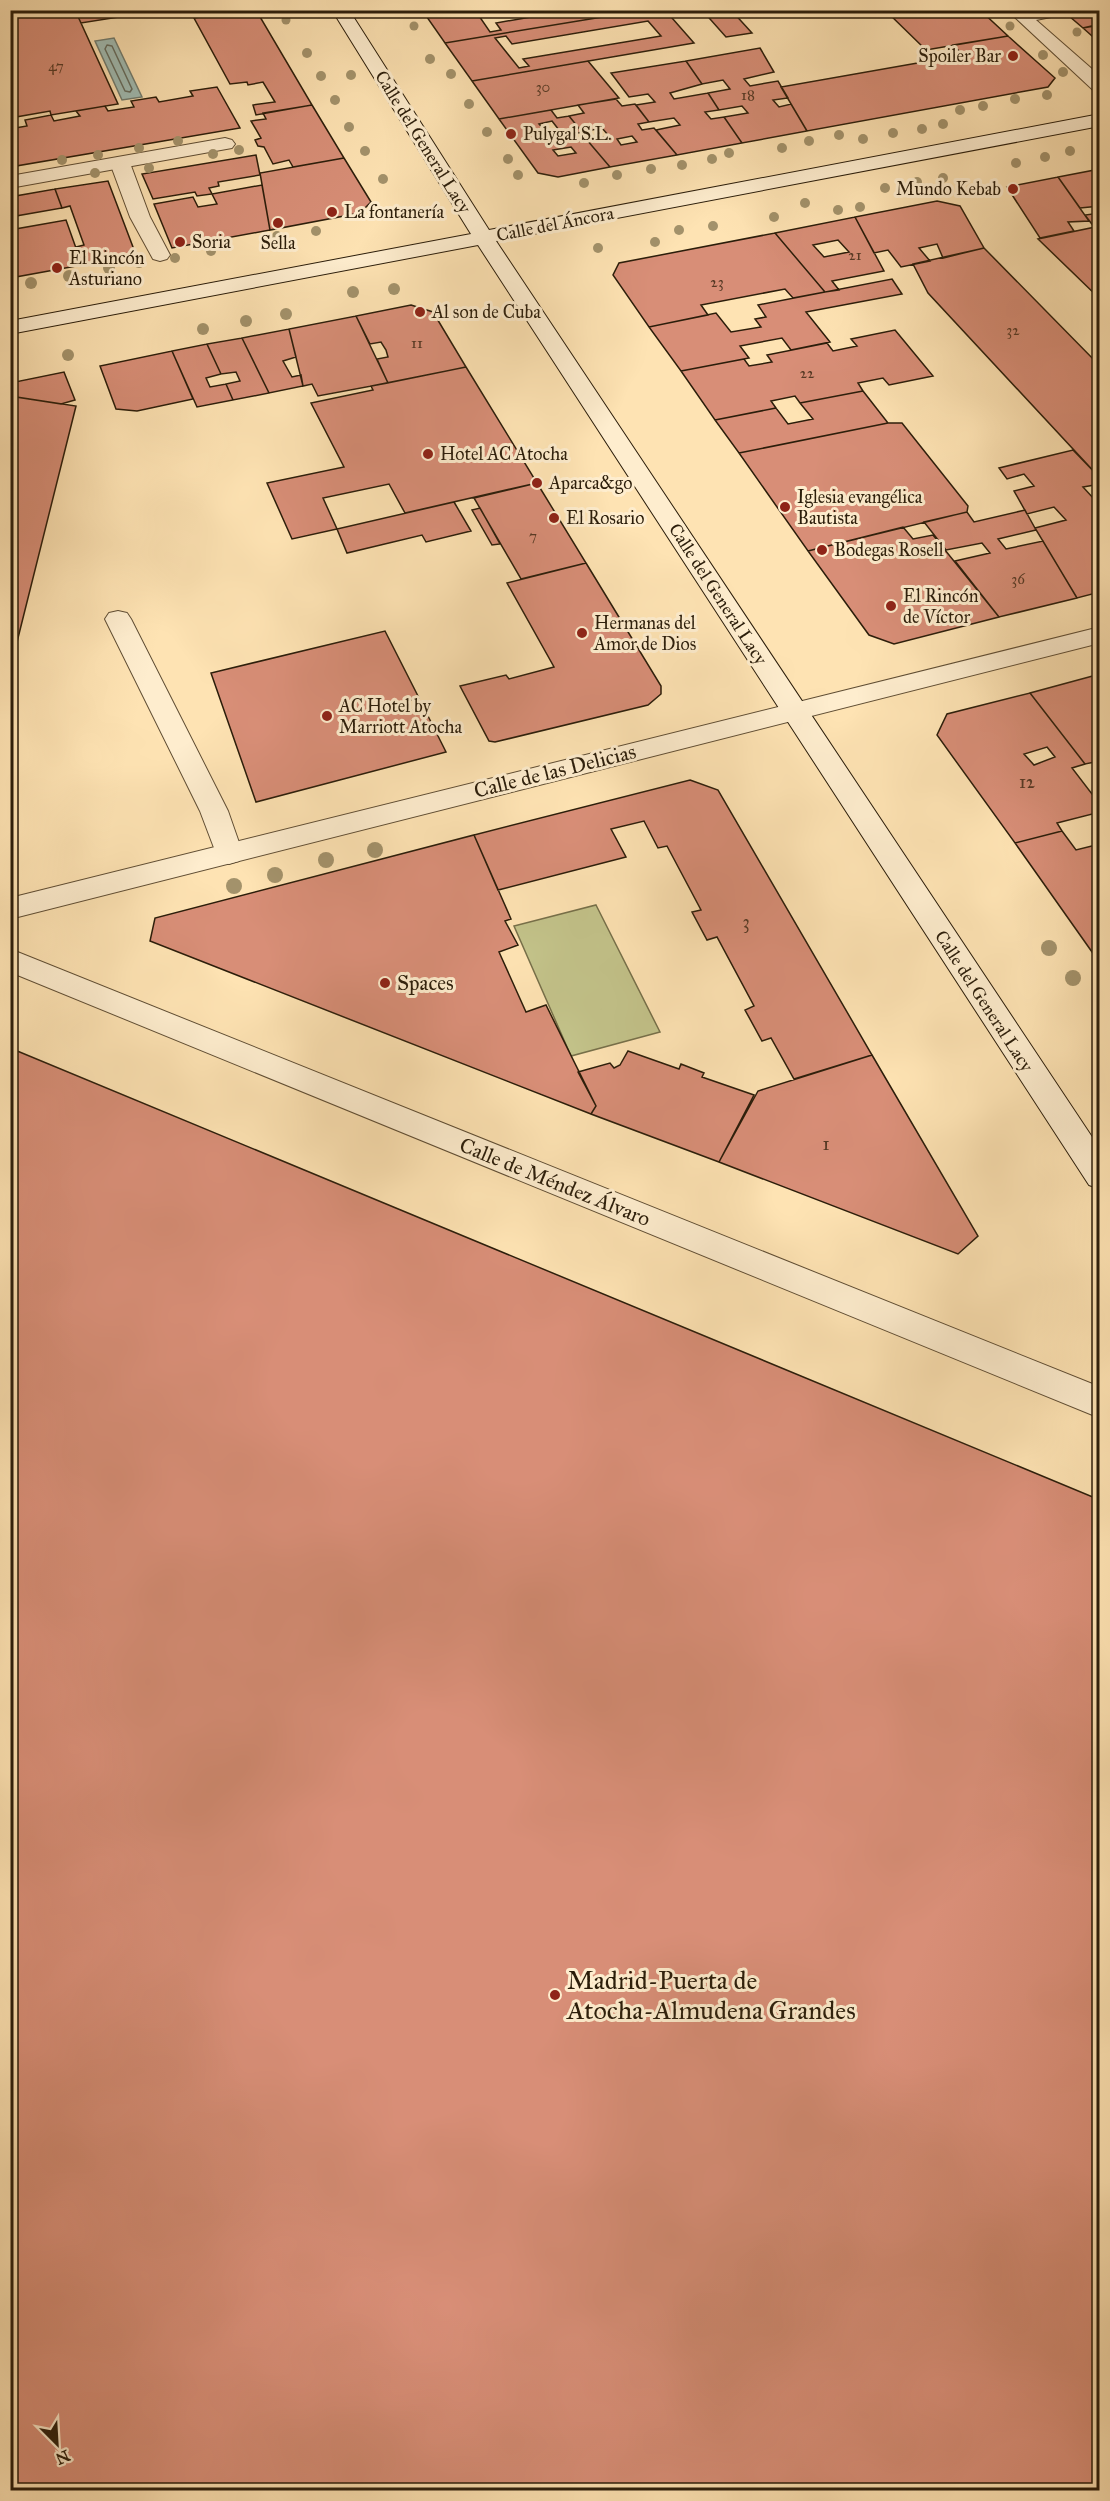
<svg xmlns="http://www.w3.org/2000/svg" width="1110" height="2501" font-family="'IM FELL Great Primer',serif">
	<rect width="100%" height="100%" fill="#fee3b3"/>
	<filter id="stains"><feTurbulence type="fractalNoise" baseFrequency=".00333" numOctaves="4"/><feColorMatrix values="0 0 0 0 .2 0 0 0 0 .09 0 0 0 0 .02 0 0 0 .5 -.17"/></filter>
	<radialGradient id="worn" r=".72"><stop offset=".6" stop-color="#630" stop-opacity="0"/><stop offset="1" stop-color="#630" stop-opacity=".3"/></radialGradient>
	<path fill="#c3c38a" stroke="#77704a" stroke-width="1.5" d="M596,905L660,1032L571,1056L514,926Z"/>
	<path fill="#a1bdb4" stroke="#727d70" stroke-width="1.5" d="M114,38L142,97L122,100L95,41Z"/>
	<g fill="none" stroke-linecap="round" stroke-linejoin="round">
		<path stroke="#666d5f" stroke-width="1.5" d="M107,45L112,46L132,89L130,92L125,91L105,49Z"/>
	</g>
	<path fill="#d88e77" stroke="#2b1d0a" stroke-width="1.5" fill-rule="evenodd" d="M10,10H75L118,104L51,115L50,111L10,118Z
		M75,10H163L81,23Z
		M243,10H256L312,105L256,115L253,105L275,102L263,82L248,85L247,82L230,84L194,18Z
		M422,10H475L490,32L501,30L496,23L571,10H645L445,43Z
		M645,10H665L694,43L472,81L445,43ZM648,21L661,36L523,59L529,66L519,68L495,38L506,36L512,44Z
		M702,10H731L752,33L726,37Z
		M885,10H980L1008,36L926,50Z
		M1062,10H1100V25L1083,28Z
		M1096,25H1100V43L1083,28Z
		M1008,36L1055,78L1048,87L807,131L781,87L963,55L953,45Z
		M760,48L774,72L744,79L750,86L778,81L788,98L773,100L779,107L791,104L807,131L742,143L724,117L748,113L742,106L719,110L708,93L730,89L723,80L702,84L686,61Z
		M588,61L619,98L499,119L472,81Z
		M686,61L702,84L670,93L674,99L708,93L719,110L705,112L711,119L724,117L742,143L677,155L656,130L680,125L674,118L649,122L636,105L655,102L648,94L629,97L611,73Z
		M217,87L240,128L10,167V129L27,126L25,120L51,115L54,121L80,116L76,111L105,106L108,111L134,107L131,101L156,97L159,102L193,96L190,91Z
		M616,99L622,106L635,104L649,122L638,124L642,130L654,128L677,155L610,167L587,140L609,136L602,128L582,132L569,116L584,113L578,105ZM632,136L637,142L621,145L617,139Z
		M312,105L344,158L293,167L289,160L273,164L264,147L258,146L255,140L261,138L251,121L266,119L263,113Z
		M551,110L557,118L569,116L582,132L573,134L579,141L587,140L610,167L558,177L538,173L499,119ZM552,121L559,130L546,132L539,124ZM571,147L576,153L558,156L553,150Z
		M256,155L260,175L218,182L219,186L209,188L212,194L197,196L195,192L153,199L142,174Z
		M344,158L371,202L360,213L270,230L260,173Z
		M1100,169V206L1080,208L1058,177Z
		M1058,177L1089,221L1068,222L1074,231L1040,238L1007,187Z
		M108,181L136,255L82,265L76,247L84,245L70,206L62,208L55,189Z
		M262,185L270,230L172,248L154,204L193,197L198,207L217,204L212,194Z
		M55,189L62,208L10,217V197Z
		M937,201L960,206L984,248L943,258L937,244L919,248L930,261L901,267L888,250L874,253L855,217Z
		M1100,213V226L1094,227L1085,215Z
		M855,217L884,271L832,281L839,290L825,292L775,233ZM838,240L849,252L824,257L813,245Z
		M66,220L82,265L10,278V230Z
		M1100,226V299L1038,239Z
		M775,233L825,292L793,298L785,289L701,305L708,315L649,327L613,275L619,263Z
		M984,248L1100,366V478L928,293L913,264Z
		M892,279L902,294L806,312L830,342L791,350L782,338L740,346L749,358L681,371L649,327L716,313L731,332L761,327L755,319L766,317L758,305Z
		M411,305L433,312L466,367L388,383L377,359L388,357L386,350L381,342L370,344L356,316Z
		M356,316L388,383L318,396L312,384L303,386L289,329Z
		M289,329L296,357L283,361L292,377L301,375L303,386L269,393L242,338Z
		M895,330L933,376L889,385L883,378L858,383L863,391L800,403L795,396L771,401L776,408L715,420L681,371L744,359L749,366L772,362L767,355L827,343L833,351L857,346L851,339Z
		M242,338L269,393L233,400L226,384L240,381L236,372L221,374L207,344Z
		M207,344L221,374L206,378L210,387L226,384L233,400L197,407L172,351Z
		M172,351L193,399L137,411L116,409L100,366Z
		M466,367L537,483L405,513L389,484L323,498L337,529L292,539L267,483L344,467L311,403L373,390L371,386Z
		M64,372L75,400L61,404L10,396V383Z
		M863,391L888,423L739,453L715,420L776,408L788,424L813,419L800,403Z
		M10,396L76,406L10,670Z
		M888,423H902L968,506L967,512L808,551L739,453Z
		M1073,450L1100,478V484L1083,487L1094,499L1100,498V592L1077,598L1035,528L1066,520L1054,507L1027,514L1014,491L1034,486L1024,474L1007,479L999,468Z
		M537,483L586,563L521,579L474,498Z
		M454,502L471,531L426,542L422,535L347,553L337,529Z
		M480,508L500,544L492,545L472,510Z
		M1025,510L1036,530L998,539L1006,549L1043,541L1077,598L999,617L955,561L990,553L982,543L946,550L924,522L967,512L974,522Z
		M903,527L913,539L933,535L999,617L894,644L869,635L808,551Z
		M586,563L661,686V694L648,705L495,742L489,741L460,686L506,675L509,679L554,667L507,583Z
		M385,631L419,698L404,702L409,711L424,708L446,752L256,802L211,673Z
		M1100,674V761L1085,764L1030,693Z
		M1030,693L1085,764L1072,768L1095,798L1100,797V817L1096,813L1057,823L1062,831L1015,843L937,735L947,714ZM1047,747L1055,757L1034,765L1024,754Z
		M690,780L718,790L872,1055L794,1079L771,1038L762,1041L745,1010L754,1006L717,937L707,940L692,912L701,910L667,846L658,848L644,821L611,829L626,857L498,890L474,835Z
		M1062,831L1076,850L1100,844V958L1097,959L1015,843Z
		M474,835L511,919L505,921L518,945L499,952L526,1012L546,1005L596,1106L591,1114L150,941L155,918Z
		M10,1048L1100,1500V2490H10Z
		M628,1051L679,1069L681,1064L704,1073L702,1077L754,1095L719,1162L591,1114L596,1106L578,1072L610,1063L614,1068L620,1065Z
		M872,1055L978,1236L958,1254L719,1162L758,1091Z"/>
	<g fill="none" stroke-linecap="round" stroke-linejoin="round">
		<g stroke="#604e34" stroke-width="2">
			<path id="lane" d="M225,138L232,140L235,144L232,148L10,188V176Z
				M118,611L127,613L131,619L228,811L243,854L239,861L229,864L219,861L200,811L105,619L109,613Z"/>
		</g>
		<g stroke="#604e34" stroke-width="2">
			<path id="street" d="M1007,10H1068L1066,14L1036,20L1100,76V91L1093,90Z
				M120,157L127,159L130,163L150,217L170,255L167,259L160,261L153,259L130,217L110,163L113,159Z
				M1100,627V643L10,919V898Z
				M10,949L1100,1387V1418L10,972Z"/>
		</g>
		<g stroke="#2b1d0a" stroke-width="2">
			<path id="secondary" d="M332,10H349L489,230L1100,114V126L496,241L1100,1149V1189L1089,1185L478,245L10,334V321L471,234Z"/>
		</g>
		<use href="#lane" fill="#feedce" fill-rule="evenodd"/>
		<use href="#street" fill="#feedce" fill-rule="evenodd"/>
		<use href="#secondary" fill="#feedce" fill-rule="evenodd"/>
	</g>
	<g fill="#a3926b">
		<circle cx="286" cy="20" r="4.5"/>
		<circle cx="414" cy="26" r="4.5"/>
		<circle cx="1010" cy="26" r="4.5"/>
		<circle cx="1077" cy="32" r="4.5"/>
		<circle cx="307" cy="53" r="5"/>
		<circle cx="1043" cy="55" r="5"/>
		<circle cx="430" cy="59" r="5"/>
		<circle cx="1063" cy="72" r="5"/>
		<circle cx="451" cy="74" r="5"/>
		<circle cx="351" cy="75" r="5"/>
		<circle cx="321" cy="76" r="5"/>
		<circle cx="1047" cy="95" r="5"/>
		<circle cx="1015" cy="99" r="5"/>
		<circle cx="335" cy="100" r="5"/>
		<circle cx="469" cy="104" r="5"/>
		<circle cx="983" cy="106" r="5"/>
		<circle cx="960" cy="110" r="5"/>
		<circle cx="943" cy="124" r="5"/>
		<circle cx="349" cy="127" r="5"/>
		<circle cx="922" cy="129" r="5"/>
		<circle cx="487" cy="132" r="5"/>
		<circle cx="893" cy="133" r="5"/>
		<circle cx="839" cy="135" r="5"/>
		<circle cx="863" cy="139" r="5"/>
		<circle cx="178" cy="141" r="5"/>
		<circle cx="809" cy="141" r="5"/>
		<circle cx="139" cy="148" r="5"/>
		<circle cx="782" cy="148" r="5"/>
		<circle cx="239" cy="150" r="5"/>
		<circle cx="365" cy="151" r="5"/>
		<circle cx="1070" cy="151" r="5"/>
		<circle cx="729" cy="153" r="5"/>
		<circle cx="213" cy="154" r="5"/>
		<circle cx="98" cy="155" r="5"/>
		<circle cx="1045" cy="157" r="5"/>
		<circle cx="508" cy="159" r="5"/>
		<circle cx="712" cy="159" r="5"/>
		<circle cx="62" cy="160" r="5"/>
		<circle cx="1016" cy="163" r="5"/>
		<circle cx="682" cy="165" r="5"/>
		<circle cx="149" cy="168" r="5"/>
		<circle cx="651" cy="169" r="5"/>
		<circle cx="95" cy="173" r="5"/>
		<circle cx="518" cy="175" r="5"/>
		<circle cx="617" cy="175" r="5"/>
		<circle cx="943" cy="178" r="5"/>
		<circle cx="383" cy="179" r="5"/>
		<circle cx="917" cy="182" r="5"/>
		<circle cx="584" cy="183" r="5"/>
		<circle cx="885" cy="188" r="5"/>
		<circle cx="805" cy="203" r="5"/>
		<circle cx="860" cy="207" r="5"/>
		<circle cx="838" cy="210" r="5"/>
		<circle cx="774" cy="217" r="5"/>
		<circle cx="713" cy="226" r="5"/>
		<circle cx="679" cy="230" r="5"/>
		<circle cx="316" cy="231" r="5"/>
		<circle cx="277" cy="236" r="5"/>
		<circle cx="655" cy="242" r="5"/>
		<circle cx="598" cy="248" r="5"/>
		<circle cx="211" cy="251" r="5"/>
		<circle cx="175" cy="258" r="5"/>
		<circle cx="139" cy="262" r="6"/>
		<circle cx="109" cy="268" r="6"/>
		<circle cx="69" cy="276" r="6"/>
		<circle cx="31" cy="283" r="6"/>
		<circle cx="394" cy="289" r="6"/>
		<circle cx="353" cy="292" r="6"/>
		<circle cx="286" cy="314" r="6"/>
		<circle cx="246" cy="321" r="6"/>
		<circle cx="203" cy="329" r="6"/>
		<circle cx="68" cy="355" r="6"/>
		<circle cx="375" cy="850" r="8"/>
		<circle cx="326" cy="860" r="8"/>
		<circle cx="275" cy="875" r="8"/>
		<circle cx="234" cy="886" r="8"/>
		<circle cx="1049" cy="948" r="8"/>
		<circle cx="1073" cy="978" r="8"/>
	</g>
	<g fill="#8f2418" stroke="#feedce" stroke-width="2">
		<circle cx="1013" cy="56" r="6"/>
		<circle cx="511" cy="134" r="6"/>
		<circle cx="1013" cy="189" r="6"/>
		<circle cx="332" cy="212" r="6"/>
		<circle cx="278" cy="223" r="6"/>
		<circle cx="180" cy="242" r="6"/>
		<circle cx="57" cy="268" r="6"/>
		<circle cx="420" cy="312" r="6"/>
		<circle cx="428" cy="454" r="6"/>
		<circle cx="537" cy="483" r="6"/>
		<circle cx="785" cy="507" r="6"/>
		<circle cx="554" cy="518" r="6"/>
		<circle cx="822" cy="550" r="6"/>
		<circle cx="891" cy="606" r="6"/>
		<circle cx="582" cy="633" r="6"/>
		<circle cx="327" cy="716" r="6"/>
		<circle cx="385" cy="983" r="6"/>
		<circle cx="555" cy="1995" r="6"/>
	</g>
	<g text-anchor="middle" dominant-baseline="central" stroke-width="6" stroke-linejoin="round" paint-order="stroke">
		<g font-size="15" fill="#563925">
			<text x="56" y="66">47</text>
			<text x="543" y="87">30</text>
			<text x="748" y="95">18</text>
			<text x="855" y="255">21</text>
			<text x="717" y="282">23</text>
			<text x="1013" y="330">32</text>
			<text x="417" y="343">11</text>
			<text x="807" y="373">22</text>
			<text x="533" y="536">7</text>
			<text x="1018" y="579">36</text>
		</g>
		<g font-size="18" fill="#2b1d0a" stroke="#feedce" text-anchor="start">
			<text x="1001" y="56" text-anchor="end">Spoiler Bar</text>
			<text x="523" y="134">Pulygal S.L.</text>
			<text x="1001" y="189" text-anchor="end">Mundo Kebab</text>
			<text x="344" y="212">La fontanería</text>
			<text x="192" y="242">Soria</text>
			<text x="278" y="243" text-anchor="middle">Sella</text>
			<text x="69" y="258">El Rincón<tspan x="69" dy="21">Asturiano</tspan></text>
			<text x="432" y="312">Al son de Cuba</text>
			<text x="440" y="454">Hotel AC Atocha</text>
			<text x="549" y="483">Aparca&amp;go</text>
			<text x="797" y="497">Iglesia evangélica<tspan x="797" dy="21">Bautista</tspan></text>
			<text x="566" y="518">El Rosario</text>
			<text x="834" y="550">Bodegas Rosell</text>
			<text x="903" y="596">El Rincón<tspan x="903" dy="21">de Víctor</tspan></text>
			<text x="594" y="623">Hermanas del<tspan x="594" dy="21">Amor de Dios</tspan></text>
			<text x="339" y="706">AC Hotel by<tspan x="339" dy="21">Marriott Atocha</tspan></text>
		</g>
		<g font-size="18" fill="#2b1d0a" stroke="#feedce">
			<text transform="translate(423 142) rotate(58)">Calle del General Lacy</text>
			<text transform="translate(555 224) rotate(-11)">Calle del Áncora</text>
			<text transform="translate(718 594) rotate(57)">Calle del General Lacy</text>
			<text transform="translate(984 1001) rotate(57)">Calle del General Lacy</text>
		</g>
		<g font-size="18" fill="#563925">
			<text x="1027" y="782">12</text>
			<text x="746" y="922">3</text>
			<text x="826" y="1144">1</text>
		</g>
		<g font-size="21" fill="#2b1d0a" stroke="#feedce">
			<text transform="translate(555 771) rotate(-14)">Calle de las Delicias</text>
			<text transform="translate(555 1182) rotate(22)">Calle de Méndez Álvaro</text>
		</g>
		<g font-size="21" fill="#2b1d0a" stroke="#feedce" text-anchor="start">
			<text x="397" y="983">Spaces</text>
		</g>
		<g font-size="26" fill="#2b1d0a" stroke="#feedce" text-anchor="start">
			<text x="567" y="1980">Madrid-Puerta de<tspan x="567" dy="30">Atocha-Almudena Grandes</tspan></text>
		</g>
	</g>
	<rect width="1110" height="2501" fill="none" stroke="#fee3b3" stroke-width="36"/>
	<rect x="12" y="12" width="1086" height="2477" fill="none" stroke="#2b1d0a" stroke-width="3"/>
	<rect x="18" y="18" width="1074" height="2465" fill="none" stroke="#2b1d0a" stroke-width="1.5"/>
	<g transform="translate(57 2444) rotate(156)" stroke="#feedce" stroke-width="4.5" paint-order="stroke">
	<path d="M0-4.5L10 22L0 15L-10 22Z" fill="#2b1d0a"/>
	<text y="-9" font-size="16" font-weight="bold" text-anchor="middle" fill="#2b1d0a">N</text>
	</g>
	<rect width="100%" height="100%" filter="url(#stains)"/>
	<rect width="100%" height="100%" fill="url(#worn)"/>
</svg>
